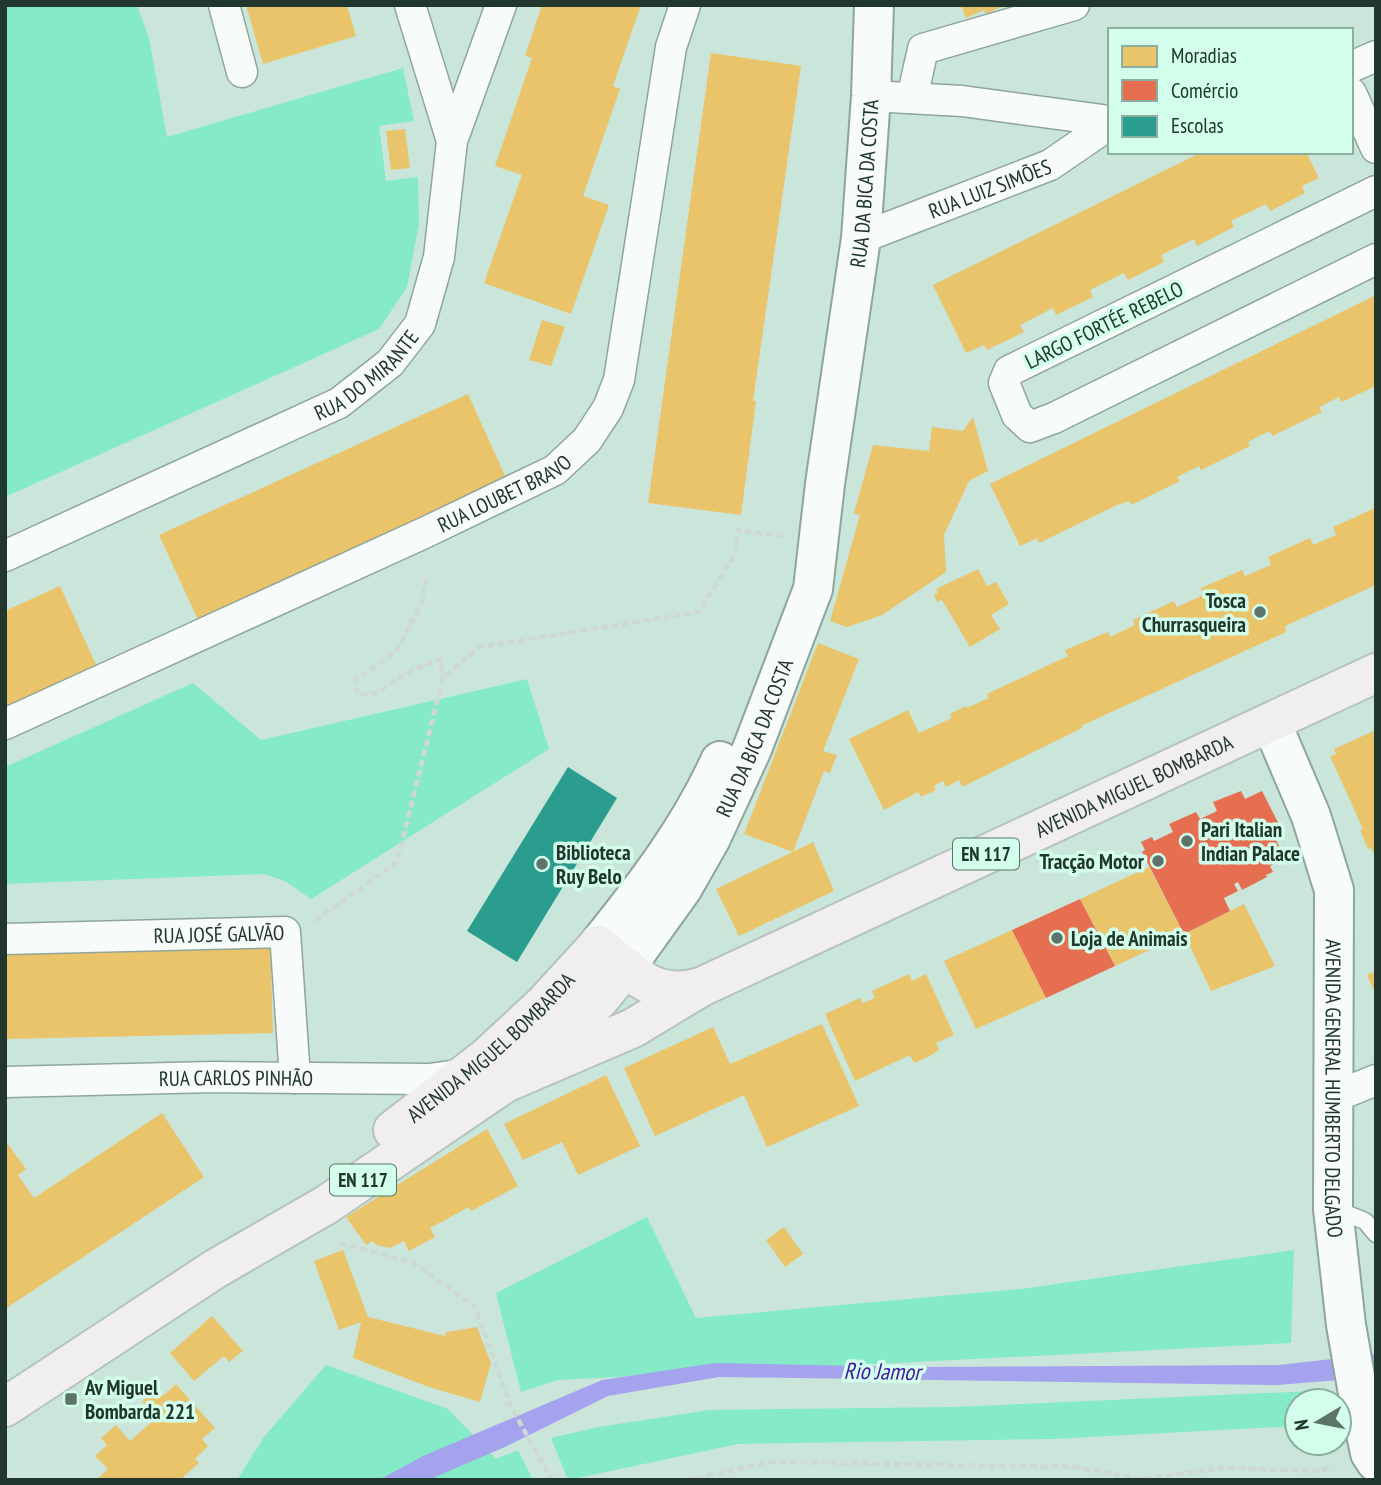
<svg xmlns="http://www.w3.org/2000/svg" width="1381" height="1485" font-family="'PT Sans Narrow',sans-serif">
	<rect width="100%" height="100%" fill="#cae6da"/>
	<path fill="#84eac8" d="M5,5H137L149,38L167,137L403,68L414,121L379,126L386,181L418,177L419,224L407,287L379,329L5,497Z
		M527,679L549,749L311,899L285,881L264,874L5,884V767L193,683L261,740Z
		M647,1217L696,1318L1021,1289L1294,1250L1291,1343L558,1380L521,1392L496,1293Z
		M326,1365L448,1409L496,1459L518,1450L533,1480H237L264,1437Z
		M1312,1391L1311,1401H1297V1426L1053,1439L738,1444L568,1480L551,1438L598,1427L710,1410L954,1407Z"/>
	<path fill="#a5a3ee" d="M1376,1354V1377L1278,1385L719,1377L608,1396L505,1447L428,1480H379L423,1456L602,1380L715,1363L908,1367L1279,1365Z"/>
	<path fill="#e9c46a" d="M246,5H347L356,36L263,64Z
		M542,5H641L613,86L620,89L583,196L609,205L571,314L484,283L522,175L495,166L532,58L525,56Z
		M961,5H1005L986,14L984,10L966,18Z
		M711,53L801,66L753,401H756L741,515L648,503Z
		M405,129L410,168L391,170L386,131Z
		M1202,152H1306L1319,178L1302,186L1305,193L1270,211L1266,204L1231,221L1234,227L1197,246L1194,239L1161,255L1164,262L1128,280L1124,273L1090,290L1093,297L1056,315L1053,308L1020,325L1024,332L987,350L984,345L966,353L933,285Z
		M1376,295V386L1342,402L1339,397L1319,407L1322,412L1272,436L1270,431L1259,436L1248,442L1250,446L1201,470L1199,466L1177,477L1180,481L1131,505L1129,501L1115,506L1039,543L1037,538L1020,546L990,484Z
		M542,320L565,327L551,366L529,360Z
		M468,394L507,480L198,620L159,535Z
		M973,417L988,471L969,481L944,535L946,572L882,615L847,627L830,621L860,515L854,513L873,445L929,451L932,427L963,431Z
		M1375,508L1376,585L1285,626L1286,632L1081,726L1082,728L962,787L959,780L946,787L943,781L934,786L936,790L921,797L918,792L884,810L849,739L908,710L919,733L952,718L950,714L966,706L967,708L989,698L987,694L1068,656L1065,650L1108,632L1110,637L1135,625L1133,620L1174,601L1177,607L1203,595L1201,588L1242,570L1245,576L1271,565L1268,557L1310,538L1313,545L1336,535L1333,527Z
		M978,569L987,586L996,582L1009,604L991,615L1000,629L970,647L942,600L937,602L934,594L938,593L936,589Z
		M60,586L98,669L5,710V611Z
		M818,643L859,659L823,751L837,755L830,773L824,771L793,852L744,834Z
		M1376,730V858L1371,848L1368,849L1360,830L1363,829L1330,756L1336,754L1334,749Z
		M813,842L834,891L739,936L716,889Z
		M1149,867L1184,934L1115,966L1080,899Z
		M1244,904L1275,966L1211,991L1184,934Z
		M1012,930L1046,998L976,1029L944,961Z
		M270,941L273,1033L5,1039V947Z
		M1376,971V995L1367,975Z
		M909,974L912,981L926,974L954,1035L936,1043L939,1050L928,1057L914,1063L910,1055L855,1081L825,1014L860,998L863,1003L875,998L872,991Z
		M822,1024L859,1106L767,1147L744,1095L655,1136L624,1068L713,1027L730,1064Z
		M606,1075L640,1146L578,1175L562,1142L523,1160L504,1124Z
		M162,1113L204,1177L5,1309V1140L26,1169L18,1175L34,1198Z
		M487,1129L518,1186L471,1211L469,1207L430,1228L435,1237L409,1251L404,1241L390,1248L376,1245L373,1241L366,1245L346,1217Z
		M784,1227L803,1254L785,1267L766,1240Z
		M343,1250L368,1317L445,1336L446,1332L477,1327L491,1363L480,1402L429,1387L353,1358L361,1322L339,1330L314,1261Z
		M212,1316L243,1351L229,1362L224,1356L194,1381L170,1353Z
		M176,1384L215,1428L202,1439L208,1446L195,1459L199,1463L180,1480H96L108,1469L95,1456L107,1445L101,1438L116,1425L130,1441L157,1417L142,1402L156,1389L163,1396Z"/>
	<path fill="#e76f51" d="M1241,791L1245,799L1262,791L1285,836L1276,840L1285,859L1270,866L1273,872L1266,875L1267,877L1242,890L1238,882L1234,884L1238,891L1224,898L1230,911L1184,934L1142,852L1145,850L1141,842L1152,837L1154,841L1173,832L1169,824L1196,812L1200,819L1217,811L1213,802Z
		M1080,899L1115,966L1046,998L1012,930Z"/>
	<path fill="#2a9d8f" d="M568,767L617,798L517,962L467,931Z"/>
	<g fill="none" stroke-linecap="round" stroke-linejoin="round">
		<g stroke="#8fa59c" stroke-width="19">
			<path id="service" d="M1335,1209L1365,1221L1376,1234"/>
		</g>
		<g stroke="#8fa59c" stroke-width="33">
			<g id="minor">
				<path d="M224,5L242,72"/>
				<path d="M410,5L452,141"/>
				<path d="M1351,67L1376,56"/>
				<path d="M1351,93L1376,148"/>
				<path d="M871,96L962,101L1110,121"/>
				<path d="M912,98L923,49L1074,5"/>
				<path d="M1376,191L1009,371L1004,383L1017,415L1030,427L1054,418L1376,259"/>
				<path id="s1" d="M861,238L1050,165L1110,124"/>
				<path id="s2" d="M5,556L339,403L390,363L420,324L439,257L452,141L501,5"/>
				<path id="s3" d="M5,724L424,533L555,470L587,440L608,408L619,380L671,47L685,5"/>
				<path id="s4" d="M5,939L285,932L295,1078"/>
				<path id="s5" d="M5,1082L213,1077L429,1079L465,1074"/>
				<path d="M1334,1097L1376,1080"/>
			</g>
		</g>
		<g stroke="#8fa59c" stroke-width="42">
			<g id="tertiary">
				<path id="s6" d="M1271,722L1311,816L1334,890L1333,1209L1346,1325L1359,1399L1370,1453L1376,1462"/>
				<path d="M598,945C644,888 690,828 720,761"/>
				<path id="s7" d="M626,967L682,889L711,838L752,749L813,589L825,484L861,238L871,96L874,5"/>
			</g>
		</g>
		<g stroke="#b4c3bc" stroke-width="42">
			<g id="primary">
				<path id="s8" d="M505,1083L633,1028L701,987L1376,673"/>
				<path id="s9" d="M393,1130L487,1057L543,1005L598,945C632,972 654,1001 701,987"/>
				<path d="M5,1407L215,1269L326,1205L505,1083L545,1051L599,1000L626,967"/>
			</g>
		</g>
		<path stroke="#cfd8d4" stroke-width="4.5" stroke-dasharray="7 3.5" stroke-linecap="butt" d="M426,578L422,602L396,652L356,680L358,695L376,693L413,670L440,659L443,678
			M315,921L397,862L443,678L479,647L699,612L736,552L737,530L782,536
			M340,1243L414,1263L475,1307L510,1405L552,1480
			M686,1480L770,1462L1075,1467L1141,1479L1225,1468L1322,1471L1333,1463"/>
		<use href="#service" stroke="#f7fbf9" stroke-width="16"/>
		<use href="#minor" stroke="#f7fbf9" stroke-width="30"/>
		<use href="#tertiary" stroke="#f7fbf9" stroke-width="38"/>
		<use href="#primary" stroke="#f0eef0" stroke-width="38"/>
	</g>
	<g fill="#5c746a" stroke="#d2feeb" stroke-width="2.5">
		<circle cx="1260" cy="612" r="7"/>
		<circle cx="1187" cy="841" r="7"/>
		<circle cx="1158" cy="861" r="7"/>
		<circle cx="542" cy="864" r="7"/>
		<circle cx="1057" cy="938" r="7"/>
		<rect x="64" y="1392" width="14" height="14" rx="3.5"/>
	</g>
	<g text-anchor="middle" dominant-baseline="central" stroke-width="7" stroke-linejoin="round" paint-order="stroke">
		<g fill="#d2feeb" stroke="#567367" stroke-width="2">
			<rect x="953" y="838.5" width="66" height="31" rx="5"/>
			<rect x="330" y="1164.5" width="66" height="31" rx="5"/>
		</g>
		<g font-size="19" font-weight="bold" fill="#21372e">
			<text x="986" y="854">EN 117</text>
			<text x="363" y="1180">EN 117</text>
		</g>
		<g font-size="21" fill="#21372e" stroke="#d2feeb">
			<text stroke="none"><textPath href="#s7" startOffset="833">RUA DA BICA DA COSTA</textPath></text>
			<text stroke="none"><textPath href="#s1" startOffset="138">RUA LUIZ SIMÕES</textPath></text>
			<text transform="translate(1104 325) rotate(-26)">LARGO FORTÉE REBELO</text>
			<text stroke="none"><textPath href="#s2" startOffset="406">RUA DO MIRANTE</textPath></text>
			<text stroke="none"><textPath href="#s3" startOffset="550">RUA LOUBET BRAVO</textPath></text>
			<text stroke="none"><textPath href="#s7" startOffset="264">RUA DA BICA DA COSTA</textPath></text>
			<text stroke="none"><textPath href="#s8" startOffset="696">AVENIDA MIGUEL BOMBARDA</textPath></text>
			<text stroke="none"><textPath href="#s4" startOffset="214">RUA JOSÉ GALVÃO</textPath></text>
			<text stroke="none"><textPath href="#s9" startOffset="128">AVENIDA MIGUEL BOMBARDA</textPath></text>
			<text stroke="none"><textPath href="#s5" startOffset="231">RUA CARLOS PINHÃO</textPath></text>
			<text stroke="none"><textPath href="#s6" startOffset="378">AVENIDA GENERAL HUMBERTO DELGADO</textPath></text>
		</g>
		<g font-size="21" font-weight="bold" fill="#21372e" stroke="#d2feeb" text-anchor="start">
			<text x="1246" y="600" text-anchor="end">Tosca<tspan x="1246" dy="24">Churrasqueira</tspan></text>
			<text x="1201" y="829">Pari Italian<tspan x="1201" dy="24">Indian Palace</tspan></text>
			<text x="556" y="852">Biblioteca<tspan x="556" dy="24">Ruy Belo</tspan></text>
			<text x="1144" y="861" text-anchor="end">Tracção Motor</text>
			<text x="1071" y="938">Loja de Animais</text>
			<text x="85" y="1387">Av Miguel<tspan x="85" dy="24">Bombarda 221</tspan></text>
		</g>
		<g font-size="23" font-style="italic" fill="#4419a0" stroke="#d2feeb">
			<text transform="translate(882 1371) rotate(1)">Rio Jamor</text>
		</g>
	</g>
	<rect width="1381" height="1485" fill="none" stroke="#21372e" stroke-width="14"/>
	<rect x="1108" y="28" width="245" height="126" fill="#d2feeb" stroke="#8bae9f" stroke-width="2"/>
	<rect x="1122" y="46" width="35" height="21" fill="#e9c46a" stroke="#8bae9f" stroke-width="2"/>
	<text x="1171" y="63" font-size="21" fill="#21372e">Moradias</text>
	<rect x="1122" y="80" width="35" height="21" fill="#e76f51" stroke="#8bae9f" stroke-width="2"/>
	<text x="1171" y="98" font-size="21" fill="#21372e">Comércio</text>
	<rect x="1122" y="116" width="35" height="21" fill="#2a9d8f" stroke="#8bae9f" stroke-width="2"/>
	<text x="1171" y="133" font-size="21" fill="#21372e">Escolas</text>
	<g transform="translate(1318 1422) rotate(260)"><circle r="33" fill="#d2feeb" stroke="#8bae9f" stroke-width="2"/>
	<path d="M0-5L12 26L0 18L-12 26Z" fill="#5c746a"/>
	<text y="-10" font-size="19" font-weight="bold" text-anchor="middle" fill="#21372e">N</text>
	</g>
</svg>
